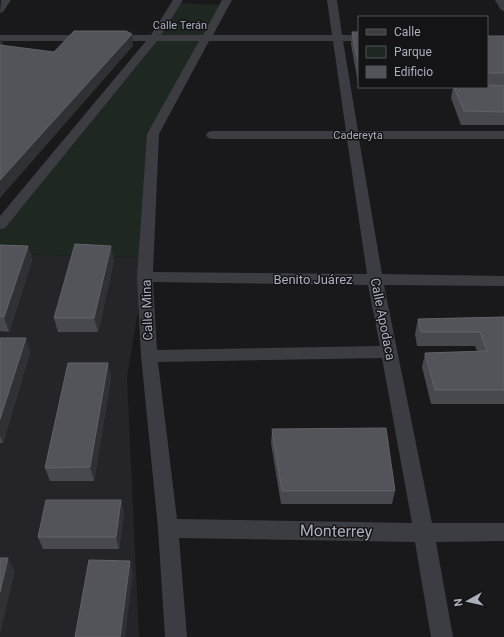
<svg xmlns="http://www.w3.org/2000/svg" width="504" height="637" font-family="Roboto,sans-serif">
	<rect width="100%" height="100%" fill="#19191c"/>
	<path fill="#252529" d="M0,254L147,257L127,377L139,637H0Z"/>
	<path fill="#1e2720" d="M177,3L224,5L153,134L147,257L0,254V226Z"/>
	<g fill="none" stroke-linecap="round" stroke-linejoin="round">
		<path fill="#3c3c43" fill-rule="evenodd" d="M1,0H11L3,12L0,13Z
			M173,0H183L161,35H203L222,0H232L213,35H332L327,0H337L342,35H359V41H343L358,131H504V139H359L382,274L504,276V286L384,285L432,523H504V541L436,542L453,637H431L415,542L179,538L187,637H165L158,528L141,356L137,277L147,134L199,41H157L5,228L0,229V216L146,41H0V35H151ZM209,41H333L346,131H212L208,132L206,135L208,138L212,139H347L367,274L153,272L159,134ZM153,282L368,285L380,346L157,350ZM382,358L412,523L177,519L158,362Z
			M495,0H504V11L501,10Z"/>
	</g>
	<path fill="#47494e" d="M352,32H359V83H358L351,44Z
		M487,36H504V125H461L451,98L453,87H487Z
		M0,245L28,246L32,260L9,332L0,331Z
		M114,260L98,332H58L54,318Z
		M504,317V404H431L422,367L425,353L477,351L475,346H417L415,334L418,319Z
		M0,338L30,352L3,443H0Z
		M111,377L94,481H50L45,468Z
		M272,429L395,491L392,504H281L271,443Z
		M121,500L124,513L119,549H43L38,537Z"/>
	<path fill="#303135" d="M132,34L133,46L0,198V180Z
		M2,39L5,52L0,58V41Z
		M28,246L32,260L9,332L4,317Z
		M111,246L114,260L98,332L94,318Z
		M26,338L30,352L3,443L0,436V419Z
		M108,363L111,377L94,481L90,467Z
		M121,500L124,513L119,549L116,537Z
		M8,558L15,571L0,634V592Z
		M130,561L133,574L125,637H120Z"/>
	<path fill="#52545a" stroke="#606269" d="M74,31H126L132,34L0,180V45L54,52Z
		M352,32H359V66Z
		M487,36H504V73H487Z
		M487,85L504,86V112L464,111L454,87H487Z
		M75,244L111,246L94,318H54Z
		M0,245L28,246L4,317H0Z
		M504,317V390H435L425,353L487,351L480,332H421L418,319Z
		M0,338H26L0,419Z
		M68,363H108L90,467L45,468Z
		M386,428L395,491H282L272,429Z
		M46,500H121L116,537H38Z
		M0,558H8L0,592Z
		M89,560L130,561L120,637H75Z"/>
	<g text-anchor="middle" dominant-baseline="central" stroke-width="3" stroke-linejoin="round" paint-order="stroke">
		<g font-size="11" fill="#aaafbc" stroke="#141417">
			<text x="180" y="25">Calle Terán</text>
			<text x="358" y="135">Cadereyta</text>
		</g>
		<g font-size="13" fill="#aaafbc" stroke="#141417">
			<text x="313" y="279">Benito Juárez</text>
			<text transform="translate(147 310) rotate(-92)">Calle Mina</text>
			<text transform="translate(383 319) rotate(79)">Calle Apodaca</text>
		</g>
		<g font-size="16" fill="#aaafbc" stroke="#141417">
			<text transform="translate(336 531) rotate(1)">Monterrey</text>
		</g>
	</g>
	<rect x="358" y="16" width="130" height="72" fill="#141417" stroke="#505259"/>
	<rect x="366" y="29" width="20" height="6" fill="#3c3c43" stroke="#505259"/>
	<text x="394" y="36" font-size="12" fill="#aaafbc">Calle</text>
	<rect x="366" y="46" width="20" height="12" fill="#1e2720" stroke="#505259"/>
	<text x="394" y="56" font-size="12" fill="#aaafbc">Parque</text>
	<rect x="366" y="66" width="20" height="12" fill="#52545a" stroke="#505259"/>
	<text x="394" y="76" font-size="12" fill="#aaafbc">Edificio</text>
	<g transform="translate(468 601) rotate(262)" stroke="#141417" stroke-width="3" paint-order="stroke">
	<path d="M0-3L7 15L0 10L-7 15Z" fill="#aaafbc"/>
	<text y="-6" font-size="11" font-weight="bold" text-anchor="middle" fill="#aaafbc">N</text>
	</g>
</svg>
